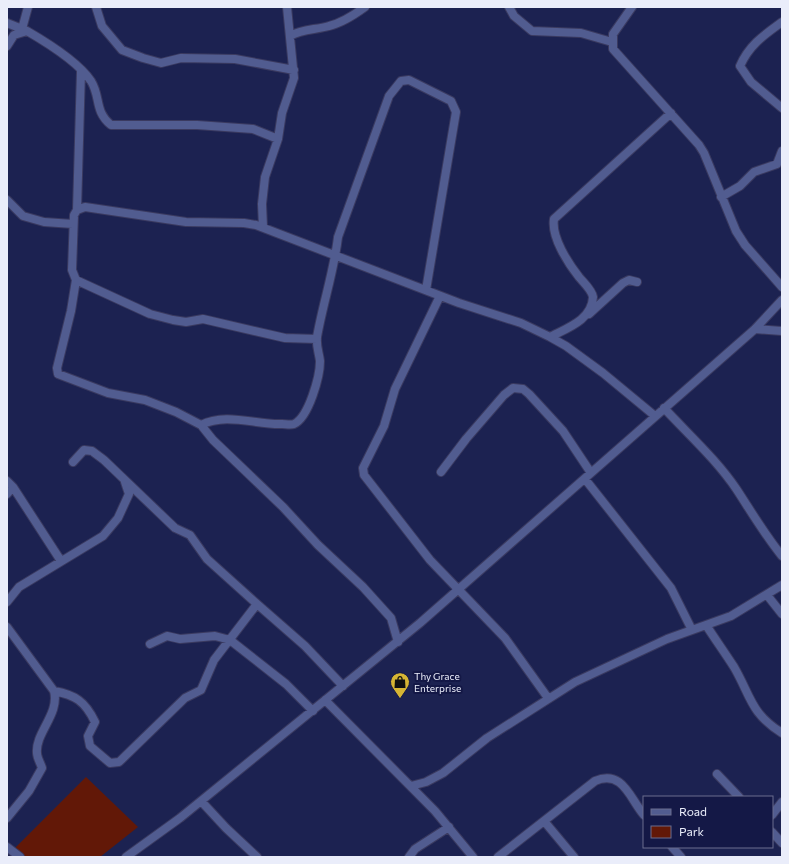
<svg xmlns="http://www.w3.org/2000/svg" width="789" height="864" font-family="Commissioner,sans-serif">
	<rect width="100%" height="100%" fill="#1c2251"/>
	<path fill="#621807" d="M86,777L138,827L100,857H23L14,849Z"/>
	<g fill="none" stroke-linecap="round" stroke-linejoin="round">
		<g stroke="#3a3a60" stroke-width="10">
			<path id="minor" d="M96,7L102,26L122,50L143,58L161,63L181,58L235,59L294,70
				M509,7L514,16L532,31L581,33L612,42
				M632,7L613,34V49L699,145L704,153L736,231L745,245L782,287
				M782,22C764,35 749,45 740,66L751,82L782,108
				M7,23L27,31
				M22,29L28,7
				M290,36C302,29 315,30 329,26C342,23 354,15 365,7
				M7,46L14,35L27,31C46,42 79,63 91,81C101,97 94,111 111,125H197L253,129L278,139
				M721,197L740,186L754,172L777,164L782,151
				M7,200L23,216L44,222L73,224
				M77,210L81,71
				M263,227L262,204L265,177L278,139L282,113L294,78L287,7
				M76,280L71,311L57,368L58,374L108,393L145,400L176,412L201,425
				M440,296L395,389L384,426L363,468L364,475L430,560L505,638L548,698
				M589,314L623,283L629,280L637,282
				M755,329L782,331
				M550,337C567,328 592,320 593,297C592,290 584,283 579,277C568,263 551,237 554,219L671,113
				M317,339L285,338L203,319L186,322L173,320L150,314L76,280L72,270L74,215L77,210L85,207L186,222L244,223L256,225L459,303L521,323L550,337L566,346L603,373L655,416
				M664,408C689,435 717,460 737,490C752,513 765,535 782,556
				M441,472L466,439L504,395L513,388L523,389L529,394L563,431L591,473
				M585,479L671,588L692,630
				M7,481L13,487L61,561
				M7,494L13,487
				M767,595L782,614
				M7,602L19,587L103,536L118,518L129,494L125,482
				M257,604L305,646L343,686
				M706,625C715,639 725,653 734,667C751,696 750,713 782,733
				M7,627L54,691C60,714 35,733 37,753C37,758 41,764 42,768L29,791L7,818
				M398,642L391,618L363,587L318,545L283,507L213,440L201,425C226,412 256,425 282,424C285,424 291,425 294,424C309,417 320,376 320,361C319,353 316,346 317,337C323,303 334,271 338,237L389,96L401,81L409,80L451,101L456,112L426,290
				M150,644L167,636L180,639L215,636L230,640L286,684L313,711
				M54,691C75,695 85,701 95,722L88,736L90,746L110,763L119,762L185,698L201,690L214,660L257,604L207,559L190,535L175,528L104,460L92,451L84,450L73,462
				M325,700L435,811L473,857
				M717,774L739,797
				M411,786L426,782L443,773L487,738L575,682L667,639L731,616L782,585
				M201,801L226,828L257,857
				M772,815L782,802
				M544,821L574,857
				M772,832L782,843
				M7,847L20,857
				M672,847L681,857
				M126,857L180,818L420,623L755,329L782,300
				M409,857L415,849L449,827
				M498,857L595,781C623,769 630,799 644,815"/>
		</g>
		<use href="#minor" stroke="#515c90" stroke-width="8"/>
	</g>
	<defs>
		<g id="shop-pin" transform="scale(1)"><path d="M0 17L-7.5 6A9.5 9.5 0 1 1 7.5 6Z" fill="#d6b534" stroke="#141846"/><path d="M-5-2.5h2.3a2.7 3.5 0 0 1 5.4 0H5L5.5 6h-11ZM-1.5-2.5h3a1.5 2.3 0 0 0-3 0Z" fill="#111"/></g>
	</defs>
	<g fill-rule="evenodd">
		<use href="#shop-pin" x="400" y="682"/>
	</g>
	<g text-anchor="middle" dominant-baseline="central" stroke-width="4" stroke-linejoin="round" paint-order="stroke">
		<g font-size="10" fill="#eaedfa" stroke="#141846" text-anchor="start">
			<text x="414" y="676">Thy Grace<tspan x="414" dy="12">Enterprise</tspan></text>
		</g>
	</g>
	<rect width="789" height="864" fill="none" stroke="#eaedfa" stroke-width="16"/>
	<rect x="643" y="796" width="130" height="52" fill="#141846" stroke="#6a6d8e"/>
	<rect x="651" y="809" width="20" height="6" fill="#515c90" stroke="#6a6d8e"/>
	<text x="679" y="816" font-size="12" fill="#eaedfa">Road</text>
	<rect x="651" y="826" width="20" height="12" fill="#621807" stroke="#6a6d8e"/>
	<text x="679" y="836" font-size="12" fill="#eaedfa">Park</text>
</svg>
